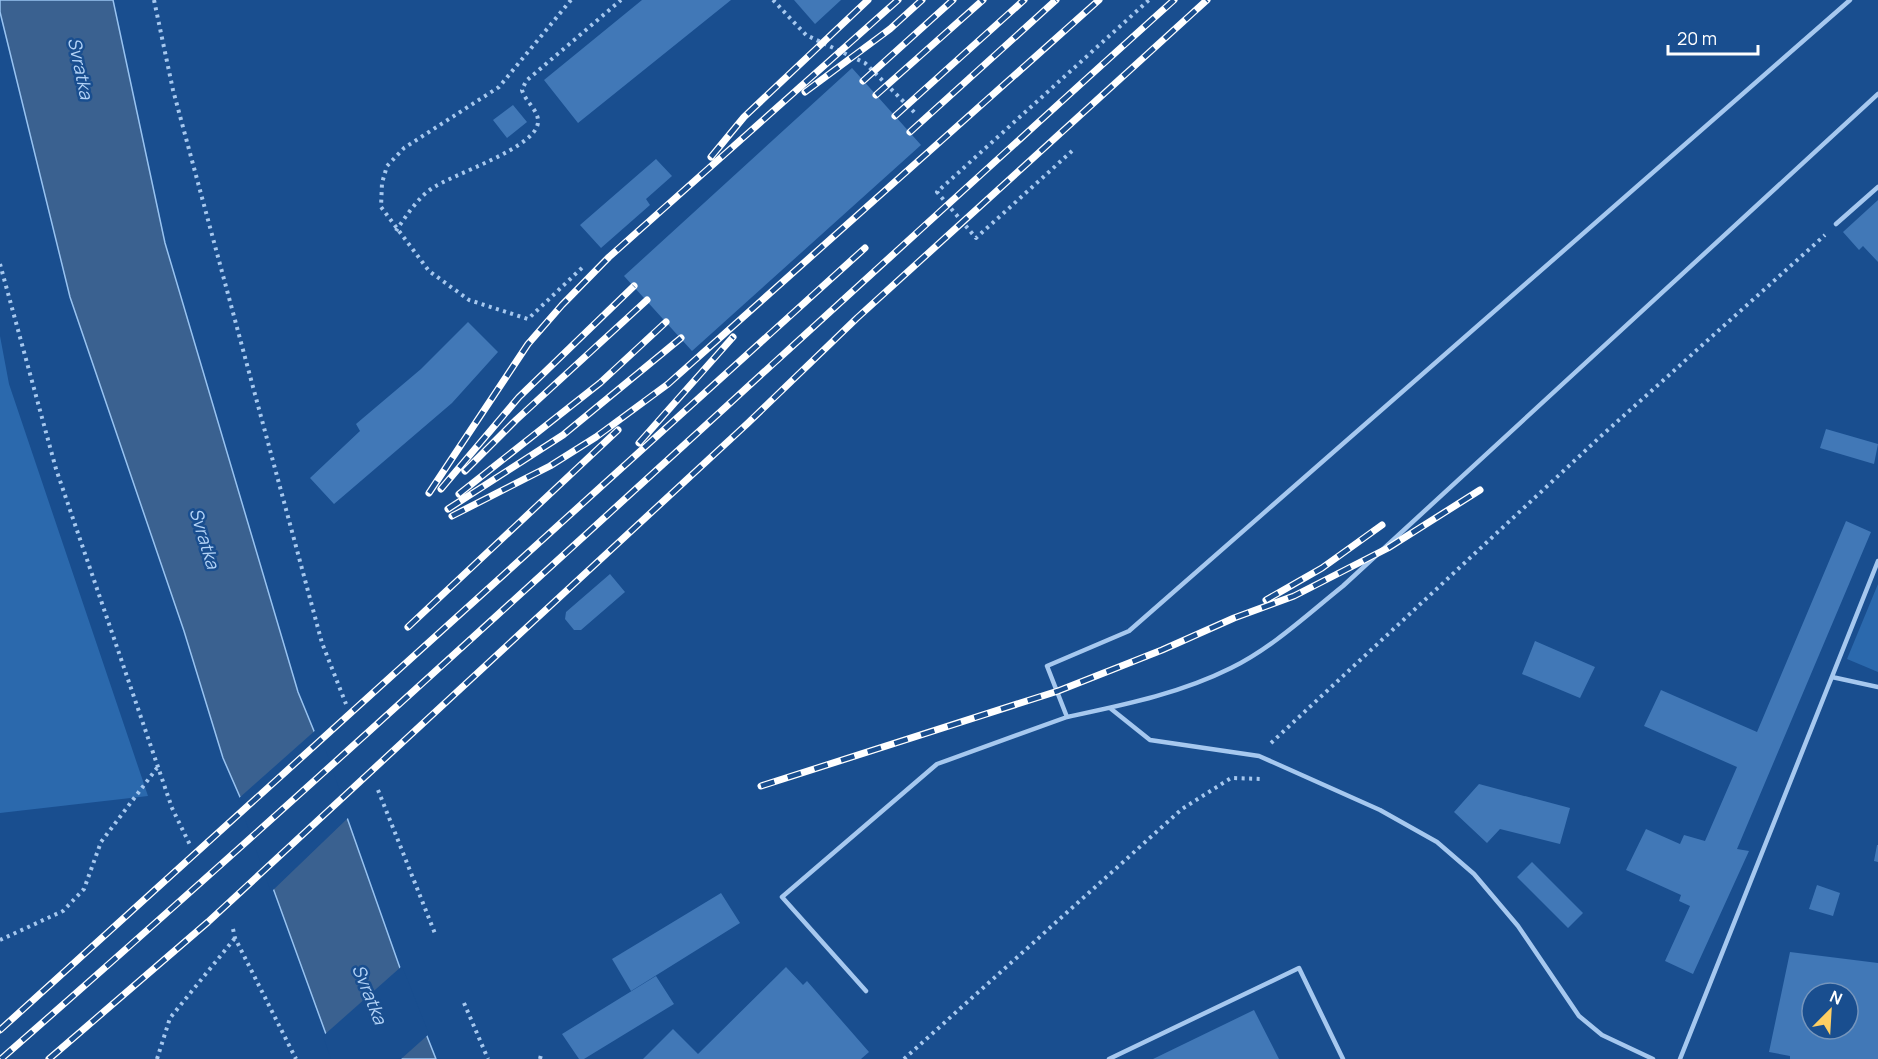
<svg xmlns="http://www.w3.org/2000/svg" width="1878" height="1059" font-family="Manrope,sans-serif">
	<rect width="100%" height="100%" fill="#194e8f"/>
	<path fill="#2b69ad" d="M0,336L9,384L148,796L0,813Z
		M1878,584V672L1847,659Z"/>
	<path fill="#3a6190" stroke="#98c3f1" stroke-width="1.5" d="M0,0H113L165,243L298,692L332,775L400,968L436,1059H335L240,797L223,758L184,631L70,297L0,12Z"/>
	<path fill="#194e8f" d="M318,728L349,817L271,892L238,799Z
		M402,966L429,1034L401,1059H331L323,1036Z"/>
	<path fill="#4178b7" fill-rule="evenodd" d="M642,0H731L578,123L544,80Z
		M794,0H841L815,24Z
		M852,68L921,145L692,351L624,276Z
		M513,105L527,122L507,138L493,120Z
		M656,159L672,176L646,199L650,205L601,248L580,225Z
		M1878,200V262L1863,246L1859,250L1843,232Z
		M468,322L498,352L452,403L334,504L310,478L360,431L356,424L421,369Z
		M1826,429L1878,444L1874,464L1820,448Z
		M1846,521L1871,532L1737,849L1749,851L1693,974L1665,961L1690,906L1679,901L1681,895L1626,870L1646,829L1680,844L1684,835L1705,841L1737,767L1644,726L1661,690L1757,732Z
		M610,574L625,592L581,630H574L565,619L566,612Z
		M1535,641L1595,667L1580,698L1522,674Z
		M1479,784L1570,808L1560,844L1500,829L1487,843L1454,812Z
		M1877,845H1878V862L1874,861Z
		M1532,862L1583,913L1568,928L1517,877Z
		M1817,885L1840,893L1833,916L1809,909Z
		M721,893L740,923L631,991L612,959Z
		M1790,952L1878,963V1059H1790V1056L1769,1052ZM1812,993H1848V1029H1812Z
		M786,967L803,985L807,981L869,1052L861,1059H643L673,1029L698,1054Z
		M656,976L674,1004L584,1059H579L562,1034Z
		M1254,1010L1279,1059H1153Z"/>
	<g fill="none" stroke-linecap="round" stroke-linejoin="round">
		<path stroke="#a6c8ef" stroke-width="4" stroke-dasharray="3 4.5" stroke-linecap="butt" d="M154,0L173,90L322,643L346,704
			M571,0L499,87L404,148L387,166L382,183L381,207L429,271L469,300L528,319L585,265
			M773,0L806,35L865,63L915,113
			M1072,151L976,238L937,192L1149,0
			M396,231C405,217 418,198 431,189C452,174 537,148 538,122C539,111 525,101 522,90L526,81L621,0
			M0,264L56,469L172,808L190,845
			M1271,743L1600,437L1825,235
			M378,790L436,936
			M233,929L235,938L296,1059
			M0,940L63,911L84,889L101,842L157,768
			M464,1003L488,1059
			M157,1059L170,1018L235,938
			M540,1059L541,1055
			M904,1059L1182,809L1231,778L1263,779"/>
		<path stroke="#a6c8ef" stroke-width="4.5" d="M1850,0L1129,631L1047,666L1067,717C1123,705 1179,694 1231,668C1272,648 1308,614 1343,586L1878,94
			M1836,224L1878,187
			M1832,677L1878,687
			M1110,708L1150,740L1259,756L1380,810L1437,842L1474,874L1518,926L1579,1016L1602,1035L1653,1059
			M866,991L782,897L937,764L1067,717
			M1109,1059L1299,968L1343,1059
			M1680,1059L1878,561"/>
		<g stroke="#fff" stroke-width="7">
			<path id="rail" d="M863,81L953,0
				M805,92L890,29L922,0
				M876,95L983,0
				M895,116L1024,0
				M910,132L1056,0
				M711,157L744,117L868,0
				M639,443L733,337
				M465,471L516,420L647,300
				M441,489L519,397L634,286
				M429,493L528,344L562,305L609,257L898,0
				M459,494L600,383L666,322
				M448,509L563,435L681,338
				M452,516L550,466L596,437L668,384L1099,0
				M1266,600L1322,568L1382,525
				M408,627L618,430
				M761,786L1058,691L1162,650L1234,618L1294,596L1388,548L1480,490
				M0,1030L865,248
				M1,1059C398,712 782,352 1174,0
				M49,1059L208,922L748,423L857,318L1207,0"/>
		</g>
		<use href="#rail" stroke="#194e8f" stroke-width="4.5" stroke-dasharray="14" stroke-linecap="butt"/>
	</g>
	<g text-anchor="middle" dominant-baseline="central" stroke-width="5" stroke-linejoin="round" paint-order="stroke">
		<g font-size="18" font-style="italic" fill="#b2d2f6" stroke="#194e8f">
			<text transform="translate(81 68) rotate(78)">Svratka</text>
			<text transform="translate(205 538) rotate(73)">Svratka</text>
			<text transform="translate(370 994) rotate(68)">Svratka</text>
		</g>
	</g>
	<g transform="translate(1830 1011) rotate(24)"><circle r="28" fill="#194e8f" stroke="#7595bc" stroke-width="1.5"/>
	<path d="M0-4.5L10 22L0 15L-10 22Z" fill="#ffcf63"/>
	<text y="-9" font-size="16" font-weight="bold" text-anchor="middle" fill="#ffffff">N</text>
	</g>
	<path d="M1668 45v9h90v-9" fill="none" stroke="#ffffff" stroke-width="3"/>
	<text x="1677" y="45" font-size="18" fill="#ffffff" stroke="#194e8f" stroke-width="4.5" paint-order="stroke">20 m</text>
</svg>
